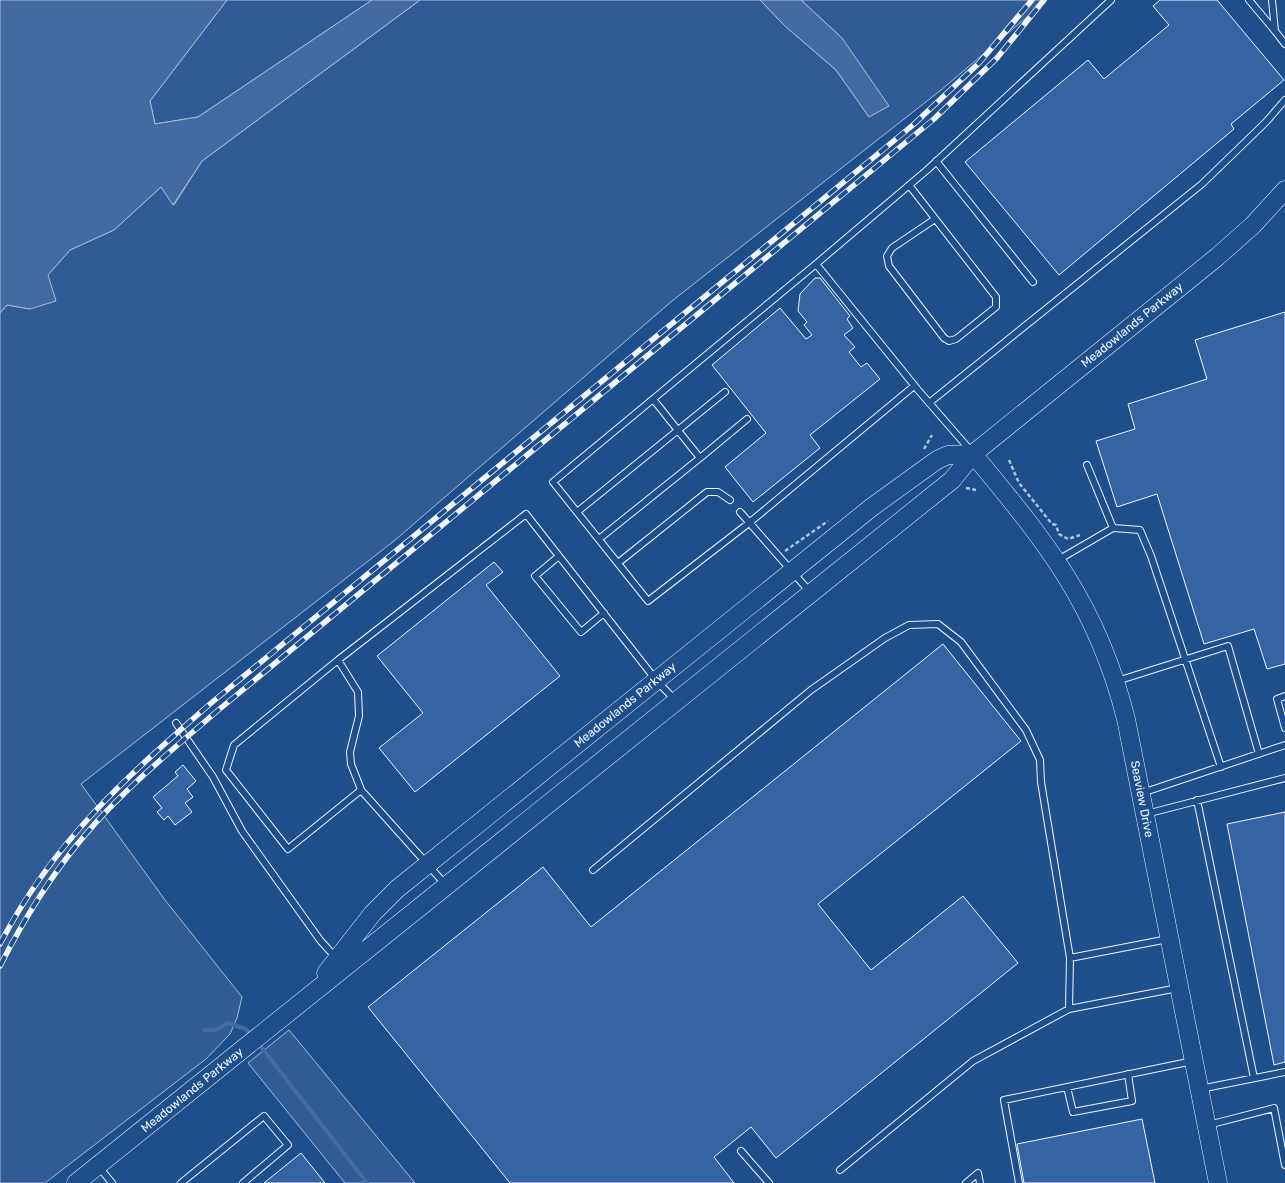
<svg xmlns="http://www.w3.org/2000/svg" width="1285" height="1183" font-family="Rubik,sans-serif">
	<rect width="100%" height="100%" fill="#1f4e8c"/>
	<path fill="#305b95" stroke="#a8bbd7" d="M227,0H372L198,117L155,124L150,101Z
		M420,0H760L785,26L836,70L869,117L842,38L801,0H1047L941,90L672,301L394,541L81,784L165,900L242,997L237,1018L230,1034L206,1059L45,1183H0V313L7,305L30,309L48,275L70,250L114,230L161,187L174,205L202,161Z
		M289,1030L415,1183H345L248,1063Z"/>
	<path fill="#446ba0" stroke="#a8bbd7" d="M0,0H227L150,101L155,124L198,117L372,0H420L202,161L173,205L161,187L114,230L70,250L48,275L56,301L30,309L7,305L0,313Z
		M760,0H801L842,38L889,106L869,117L836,70L785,26Z"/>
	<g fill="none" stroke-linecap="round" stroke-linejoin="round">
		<path stroke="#446ba0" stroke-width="4" d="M204,1030H215L228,1023L246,1029L252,1036
			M258,1043L367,1183"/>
	</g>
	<path fill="#3563a3" stroke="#f2f6ff" d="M1160,0H1217L1284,80L1231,124L1234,129L1059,275L965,162L1088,60L1104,79L1169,25L1153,6Z
		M815,278H820L850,316L847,319L853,328L844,335L855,347L849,352L861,367L867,363L880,379L810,435L820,448L753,502L725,467L766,433L712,365L780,308L806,339L812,335L804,325L807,322L798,311L800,294Z
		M1285,312V664L1267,669L1254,629L1204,644L1157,494L1117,507L1096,441L1135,429L1128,404L1207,379L1195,340Z
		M494,562L503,572L486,585L560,676L415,792L379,748L423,713L377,656Z
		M943,644L1021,741L818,904L871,970L963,896L1018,963L776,1158L751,1127L714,1157L734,1183H510L368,1007L543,867L591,927Z
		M183,765L196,781L187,789L193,797L185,803L192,812L175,825L168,816L164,820L157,812L162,808L153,797L178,776L175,772Z
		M1285,812V1062L1274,1065L1227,824Z
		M1142,1119L1155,1183H1024L1017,1144Z
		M301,1153L325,1183H264Z"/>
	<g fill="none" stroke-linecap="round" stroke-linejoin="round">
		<g stroke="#f2f6ff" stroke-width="8">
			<path id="lane" d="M1249,0L1275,31
				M1272,0L1275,31L1285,44
				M936,161L1033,282
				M909,185L996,297V307L956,339L949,341L944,338L889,266L887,256L892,248L935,219
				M816,264L553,482L648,601L749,523L914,386
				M929,403L1202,184L1266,122L1285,100
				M971,451L918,390L816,264L927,170L1111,0
				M700,458L747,419
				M1087,465L1113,528
				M577,512L725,392
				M740,512L810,592
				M599,539L700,458L653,399
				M559,556L535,576L581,632L604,613
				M1058,560L1113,528L1140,530L1151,556L1221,767
				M618,563L707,492H718L730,500
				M338,660L358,692L359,716L350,752L351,764L362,792
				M1117,681L1228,646L1259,754
				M1285,696L1277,699L1285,728
				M176,723L213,777L242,831L320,940L336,958
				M1142,793L1285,745
				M1197,800L1254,1078
				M1146,814L1285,778
				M593,870L811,690L885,638L909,625L938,624L961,642L1026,730L1040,760L1041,782L1070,958L1168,939
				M445,884L361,790L288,849L226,770L234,745L338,660L526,514L656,680L675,700
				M1069,1009L1070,958
				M1067,1087L1073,1112L1132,1101L1128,1074
				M1200,1089L1285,1072
				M1208,1125L1274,1108L1285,1165
				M741,1151L769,1183
				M99,1167L112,1183
				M840,1170L973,1061L1069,1009L1178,988
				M181,1183L264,1116L288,1145L243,1183
				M966,1183L978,1173L980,1183
				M1019,1183L1004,1100L1193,1061"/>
		</g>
		<g stroke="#f2f6ff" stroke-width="19">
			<path id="secondary" d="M973,454C1047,543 1097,604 1126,719L1218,1183
				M326,973L373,913L397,889L872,507L937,460L948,455L973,454
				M76,1183L952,480L973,454L1217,257L1253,225L1285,190"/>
		</g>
		<path stroke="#b3c4dc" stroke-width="2.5" stroke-dasharray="4 2.5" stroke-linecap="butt" d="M924,449L932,435
			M1009,460L1019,483L1052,524L1056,525L1059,534L1068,539L1080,535
			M966,488L976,490
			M785,551L828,521"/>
		<use href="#lane" stroke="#1f4e8c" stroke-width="6"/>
		<use href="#secondary" stroke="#1f4e8c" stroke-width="18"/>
		<g stroke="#f2f6ff" stroke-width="5.5">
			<path id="rail" d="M0,944C53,842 125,778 210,704L913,125L979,63L1032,0
				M0,966C24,919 51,875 85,835C124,789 171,751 216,712L934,119L997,58L1044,0"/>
		</g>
		<use href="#rail" stroke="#1f4e8c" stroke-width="4" stroke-dasharray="11" stroke-linecap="butt"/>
	</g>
	<g text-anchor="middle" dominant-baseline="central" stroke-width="4" stroke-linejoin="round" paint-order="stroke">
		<g font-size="12" fill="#f2f6ff" stroke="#1f4e8c">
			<text transform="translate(1132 325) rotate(-39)">Meadowlands Parkway</text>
			<text transform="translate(625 705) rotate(-39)">Meadowlands Parkway</text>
			<text transform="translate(1142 799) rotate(79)">Seaview Drive</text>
			<text transform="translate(192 1090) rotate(-39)">Meadowlands Parkway</text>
		</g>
	</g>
</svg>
